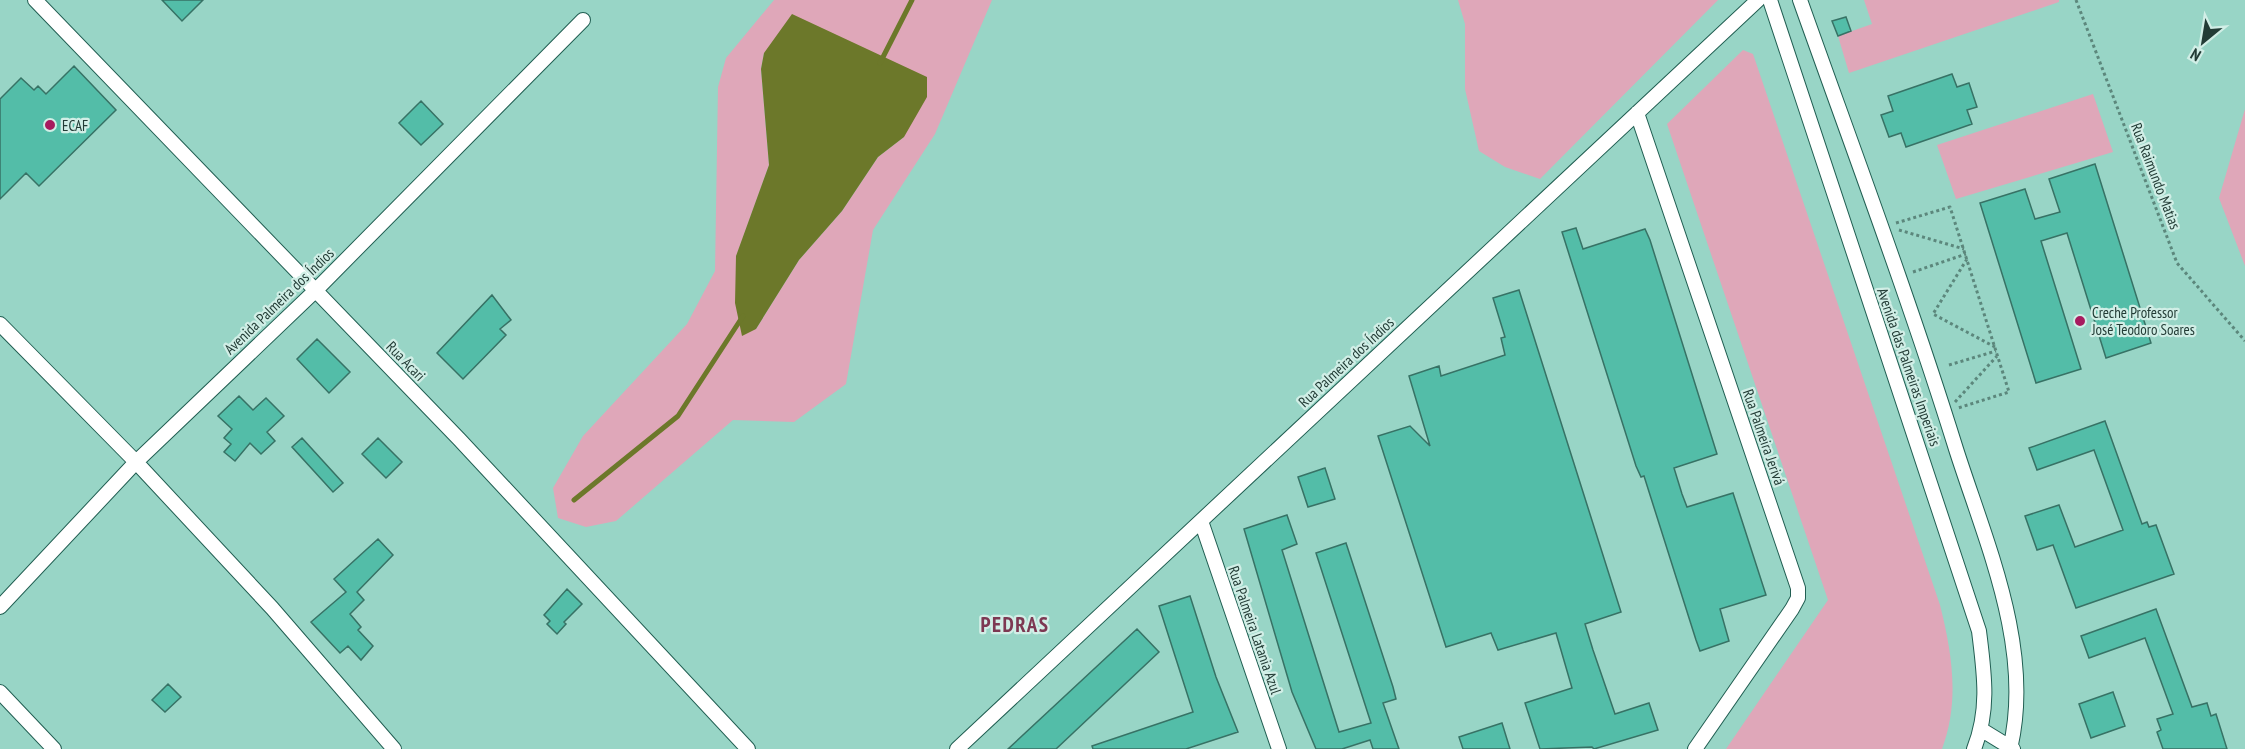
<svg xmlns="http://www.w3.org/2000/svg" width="2245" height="749" font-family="'PT Sans Narrow',sans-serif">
	<rect width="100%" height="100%" fill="#98d5c6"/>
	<path fill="#dfa7b9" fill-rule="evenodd" d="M774,0H992L935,134L873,230L846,384L794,422L733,420L616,521L586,527L558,518L553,488L583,436L687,324L715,271L718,87L726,58ZM764,53L904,137L878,157L842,211L799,260L756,329L736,257L769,165L761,69Z
		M1458,0H1718L1540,179L1505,167L1479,151L1465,89V24Z
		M1864,0H2059V2L1849,73L1838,36L1872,24Z
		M1743,50L1753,54L1940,605C1952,653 1960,701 1942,749H1726L1828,600L1667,124Z
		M2093,94L2113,152L1956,199L1937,145Z
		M2245,109V266L2219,198Z"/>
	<path fill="#6c782a" d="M792,14L927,77V97L904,137L878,157L842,211L799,260L756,329L742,336L735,303L736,256L769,165L761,69L764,53Z"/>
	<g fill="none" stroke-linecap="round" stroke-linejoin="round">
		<path stroke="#6c782a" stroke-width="5" d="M880,63L912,0
			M574,500L678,416L743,316"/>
	</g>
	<path fill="#53bda8" stroke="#377265" stroke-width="1.5" d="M162,0H203L182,21Z
		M1846,17L1851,31L1838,36L1832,21Z
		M74,66L116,110L39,186L26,173L0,199V99L21,78L34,90L38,86L46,94Z
		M1952,74L1957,87L1969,83L1977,107L1967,110L1972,124L1906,147L1901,133L1889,137L1881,115L1893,111L1888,96Z
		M421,101L443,124L421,145L399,123Z
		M2095,164L2151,343L2106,358L2067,233L2041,241L2081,369L2036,383L1980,203L2025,189L2035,219L2060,212L2049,179Z
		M1576,228L1583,249L1645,229L1650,240L1717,454L1674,468L1682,494L1687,507L1733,493L1766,595L1720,609L1729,641L1700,651L1696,640L1644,476L1641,477L1636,466L1562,232Z
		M1519,290L1621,612L1585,624L1593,650L1615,714L1649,703L1658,730L1594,749L1592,747L1540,749L1525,703L1572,688L1556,633L1498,650L1491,633L1446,647L1378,436L1410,426L1430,446L1409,376L1439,366L1441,376L1505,355L1501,338L1505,337L1493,298Z
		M492,295L511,320L500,329L506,335L463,379L437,353Z
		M317,339L350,372L329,393L297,359Z
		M239,396L253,410L266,398L284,416L267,432L275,441L261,454L250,443L235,461L224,452L231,444L224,438L232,429L218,416Z
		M2105,421L2142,524L2147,522L2149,527L2156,525L2174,574L2076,608L2053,545L2037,550L2025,516L2059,505L2075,547L2123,530L2094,450L2037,470L2029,448Z
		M302,438L343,483L333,492L292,447Z
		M378,438L402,462L386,478L362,454Z
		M1325,468L1335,499L1308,507L1298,477Z
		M1287,515L1297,544L1282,550L1339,732L1371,723L1316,553L1346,543L1393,687L1396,699L1383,703L1399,749H1373L1370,740L1342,749H1316L1292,692L1244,529Z
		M378,539L393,555L357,592L364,600L350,614L361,627L358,630L373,646L361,660L348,646L340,653L311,622L346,592L334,579Z
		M567,589L582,604L564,622L566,624L557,634L547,624L550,621L544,615Z
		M1190,596L1216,677L1238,732L1186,749H1093L1092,746L1193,712L1159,606Z
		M2156,609L2192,707L2207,703L2211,716L2216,714L2227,749H2163L2157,732L2161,730L2157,719L2173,714L2145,638L2089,658L2081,636Z
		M1137,629L1159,652L1056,749H1008Z
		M168,684L181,697L165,712L152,700Z
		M2113,692L2125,726L2091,738L2079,704Z
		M1502,723L1510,749H1463L1459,737Z"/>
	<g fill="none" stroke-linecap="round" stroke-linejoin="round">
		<g stroke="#215e52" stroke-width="16">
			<path id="street" d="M35,0L459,439L748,749
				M1770,0L1979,631C1984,672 1990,709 1974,749
				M1800,0C1853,149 1909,298 1956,449C1986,543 2034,649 2010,749
				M1637,113L1798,588V598L1792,609L1695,749
				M0,324L136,462L272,608L394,749
				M1201,521L1279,749
				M0,607L136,462L315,291L583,20
				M0,692L54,749
				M1982,730L2013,749
				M957,749L1758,0"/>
		</g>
		<path stroke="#5c877c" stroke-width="3" stroke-dasharray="3 3" stroke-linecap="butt" d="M2076,0L2177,263L2245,341
			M1896,223L1950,207L2009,392L1958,408
			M1899,230L1964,249
			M1967,259L1933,314L1995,347
			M1913,272L1966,254
			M1949,365L1996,351
			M1955,402L1997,356"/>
		<use href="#street" stroke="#fff" stroke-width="14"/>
	</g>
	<g fill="#a71b5f" stroke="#d1eee6" stroke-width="2">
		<circle cx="50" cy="125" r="6"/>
		<circle cx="2080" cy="321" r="6"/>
	</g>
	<g text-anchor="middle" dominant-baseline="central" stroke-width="4.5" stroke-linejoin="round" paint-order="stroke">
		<g font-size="15" fill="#233c36" stroke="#d1eee6" text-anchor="start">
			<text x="62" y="125">ECAF</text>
			<text x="2092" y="312">Creche Professor<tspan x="2092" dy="17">José Teodoro Soares</tspan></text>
		</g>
		<g font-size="15" fill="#233c36" stroke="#d1eee6">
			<text transform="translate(2156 176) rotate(69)">Rua Raimundo Matias</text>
			<text transform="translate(279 301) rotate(-44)">Avenida Palmeira dos Índios</text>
			<text transform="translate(406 361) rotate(46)">Rua Acari</text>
			<text transform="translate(1346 362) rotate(-43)">Rua Palmeira dos Índios</text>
			<text transform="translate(1909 367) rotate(71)">Avenida das Palmeiras Imperiais</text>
			<text transform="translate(1764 437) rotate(71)">Rua Palmeira Jerivá</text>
			<text transform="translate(1255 630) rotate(71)">Rua Palmeira Latania Azul</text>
		</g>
		<g font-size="21" font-weight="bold" letter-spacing="1.5" fill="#7d3852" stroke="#d1eee6">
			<text x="1015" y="624">PEDRAS</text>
		</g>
	</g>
	<g transform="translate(2203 42) rotate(210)" stroke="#d1eee6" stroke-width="4.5" paint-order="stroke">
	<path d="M0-4.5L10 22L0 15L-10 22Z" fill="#233c36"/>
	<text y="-9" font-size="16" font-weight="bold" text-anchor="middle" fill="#233c36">N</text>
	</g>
</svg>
